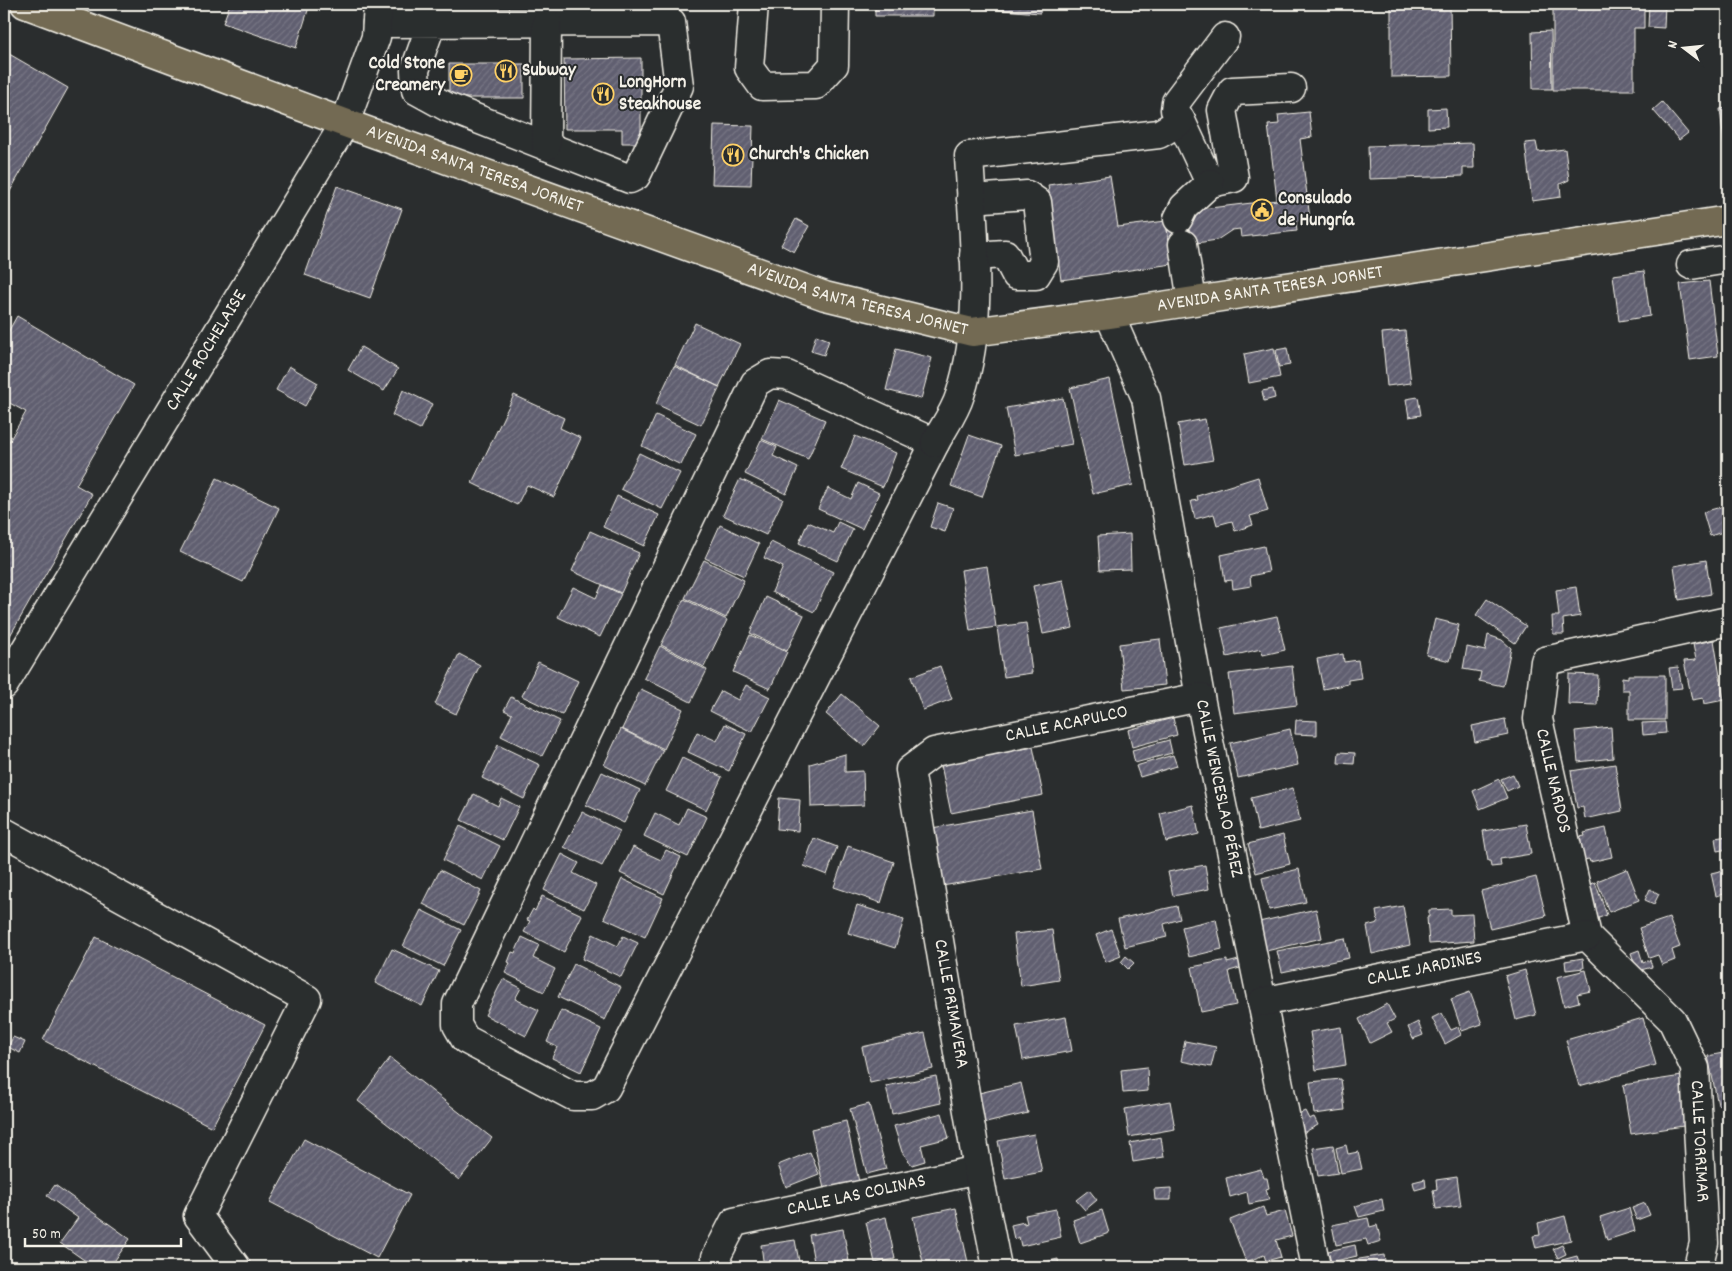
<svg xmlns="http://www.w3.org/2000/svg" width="1732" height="1271" font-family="Dekko,sans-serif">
	<defs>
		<pattern id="building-hatch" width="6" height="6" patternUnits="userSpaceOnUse" patternTransform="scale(1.25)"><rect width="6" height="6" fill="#605e70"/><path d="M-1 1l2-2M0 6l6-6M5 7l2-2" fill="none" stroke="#777684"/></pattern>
	</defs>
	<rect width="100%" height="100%" fill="#2a2d2e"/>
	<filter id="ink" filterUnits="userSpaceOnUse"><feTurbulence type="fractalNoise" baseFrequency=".02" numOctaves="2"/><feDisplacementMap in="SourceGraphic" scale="10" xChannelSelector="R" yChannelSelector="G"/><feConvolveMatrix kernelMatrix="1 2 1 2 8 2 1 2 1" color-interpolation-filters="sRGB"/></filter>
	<g filter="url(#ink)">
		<path fill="url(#building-hatch)" stroke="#f4f1e8" d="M230,4H310L296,48L223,23Z
			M875,4H933V16H875Z
			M977,4H1041L1040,13L976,8Z
			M1391,4H1450L1451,76L1391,77Z
			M1553,4H1644V28H1634V90H1553Z
			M1649,4H1665L1664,28L1648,27Z
			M1551,31L1552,89H1533L1532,32Z
			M4,51L68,88L4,202Z
			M641,58V143H622V129H565L564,59Z
			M449,64H524V98H449Z
			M1662,102L1688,133L1679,140L1653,110Z
			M1446,108L1447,127L1428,128V109Z
			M1728,108V175L1720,109Z
			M1309,112L1312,137L1300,139L1310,219L1296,221L1297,231L1241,237L1240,229L1232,230L1217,240L1169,247L1166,221L1193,210L1277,200L1268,125L1279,124L1278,115Z
			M714,125L753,126L751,185L712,184Z
			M1536,142L1538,152L1565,149L1569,180L1560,184L1561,197L1532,201L1525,143Z
			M1473,143L1474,168H1463V176L1369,179L1368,146Z
			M1110,176L1118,227L1166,221L1172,264L1061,280L1048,185Z
			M337,186L402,209L370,298L305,275Z
			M796,219L809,226L794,252L781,245Z
			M1644,271L1650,316L1619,321L1613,275Z
			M1728,278V313L1724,279Z
			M1709,281L1718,356L1690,360L1680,284Z
			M17,316L134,385L76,485L92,494L4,646V450L26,412L4,400V339Z
			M695,323L740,344L719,387L675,365Z
			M1405,331L1411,383L1387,386L1382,333Z
			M816,335L829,340L824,355L811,351Z
			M361,347L398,369L384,391L348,370Z
			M1274,348L1280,377L1249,383L1244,354Z
			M1287,348L1290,365L1279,367L1276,350Z
			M896,349L932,358L921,399L886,390Z
			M289,366L318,383L305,406L276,390Z
			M674,366L720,387L701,425L656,404Z
			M1110,379L1133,485L1093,494L1070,388Z
			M1273,389L1275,398L1264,401L1262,391Z
			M403,390L432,404L420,429L392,415Z
			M514,395L564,418L560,428L581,438L554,497L527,485L517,505L472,483Z
			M1418,397L1421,415L1409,417L1406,399Z
			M1063,398L1072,444L1015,455L1006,408Z
			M779,400L825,420L808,459L762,439Z
			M656,415L696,434L681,465L642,446Z
			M1205,419L1213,460L1185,465L1178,424Z
			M969,435L1001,446L982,497L951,486Z
			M855,436L896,453L883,487L841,469Z
			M761,440L777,447L773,456L798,468L786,494L745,474Z
			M639,453L680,473L662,509L621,489Z
			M1258,477L1268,511L1250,516L1253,525L1235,531L1232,521L1217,525L1214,514L1195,519L1191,501L1198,500L1197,496Z
			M217,478L279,508L243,582L180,552Z
			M740,479L783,499L766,535L723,515Z
			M858,483L879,493L862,529L818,509L828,488L851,499Z
			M617,496L659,515L644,546L603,527Z
			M938,503L953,508L945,532L930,527Z
			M1728,505V538L1726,531L1710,536L1703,512Z
			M808,522L833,533L838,522L853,529L838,561L799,543Z
			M720,525L759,544L744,576L705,558Z
			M590,531L639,553L621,593L572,571Z
			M1130,534L1131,569L1100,570L1098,536Z
			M771,542L833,572L814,612L772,592L783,567L764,558Z
			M1264,546L1269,572L1250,576L1251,586L1233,589L1232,580L1225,581L1221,555Z
			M704,560L744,580L726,618L685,598Z
			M1706,560L1711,594L1679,600L1674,566Z
			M987,566L996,627L970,631L961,570Z
			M1063,580L1073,628L1043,634L1033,586Z
			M602,585L621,594L600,637L558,617L573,587L596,598Z
			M1576,587L1580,616L1563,619L1564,634H1553L1552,616H1559L1556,590Z
			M766,597L804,615L787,651L750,633Z
			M684,599L727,620L704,667L661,645Z
			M1487,599L1526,626L1515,643L1476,615Z
			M1277,616L1285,650L1263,655L1261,649L1227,657L1221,628Z
			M1435,619L1459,625L1450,661L1426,655Z
			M1026,623L1032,673L1004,677L997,627Z
			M750,635L787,652L770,689L733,672Z
			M1488,635L1502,640L1511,648L1503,686L1479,681L1481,672L1463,669L1467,647L1485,651Z
			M1160,639L1165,685L1124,689L1119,644Z
			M1714,640L1724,700L1704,704L1703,698L1692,700L1684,661L1696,660L1693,644Z
			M660,646L707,670L691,702L644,678Z
			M459,654L480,665L456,714L435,704Z
			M1343,654L1344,662L1358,660L1361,678L1348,680V684L1323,689L1317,659Z
			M538,662L578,681L562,715L522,696Z
			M940,666L952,699L923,710L911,677Z
			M1292,666L1297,705L1234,713L1229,674Z
			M1678,667L1682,688L1672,689L1669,668Z
			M1569,674L1598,675L1597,705L1568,704Z
			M1628,675H1665V720H1629V690H1622V677L1628,678Z
			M746,685L770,697L752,732L710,711L721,691L738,700Z
			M641,689L683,709L664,749L622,729Z
			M842,694L880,726L864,746L826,714Z
			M511,697L560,721L542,756L501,736L512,714L504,710Z
			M1173,718L1177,735L1132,747L1128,730Z
			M1505,719L1508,735L1475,742L1472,726Z
			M1296,720L1317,721V735L1295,734Z
			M1665,722L1666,733L1643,735L1642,723Z
			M725,724L746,734L729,771L688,752L697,732L717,741Z
			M1611,727L1613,758L1578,762L1575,731Z
			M621,729L663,750L645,786L604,765Z
			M1290,729L1298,765L1238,778L1230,743Z
			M1169,740L1172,753L1135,763L1132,750Z
			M498,745L540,765L524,799L482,778Z
			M1033,747L1043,795L951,813L941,765Z
			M1339,752L1355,753L1354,764L1338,763Z
			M845,754V772L863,771L864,805L811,807L810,764Z
			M1173,755L1177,766L1140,777L1136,766Z
			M682,758L722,777L706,810L666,791Z
			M1615,764L1622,811L1585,819L1583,807L1577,808L1571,771Z
			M602,772L640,790L624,823L586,805Z
			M1513,774L1518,786L1507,791L1501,779Z
			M1499,779L1507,798L1480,809L1473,791Z
			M1293,788L1300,821L1258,831L1251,798Z
			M474,794L498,806L501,798L519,807L503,840L461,820Z
			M779,798L800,800L798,831L777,829Z
			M1193,805L1199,834L1166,842L1160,813Z
			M687,808L707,817L688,857L644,836L655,813L679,825Z
			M1032,810L1042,869L942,886L932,828Z
			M582,812L620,831L602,866L564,847Z
			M1526,824L1531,854L1500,859L1501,866L1491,867L1490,861H1488L1483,831Z
			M460,826L500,846L483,880L443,860Z
			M1606,828L1612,857L1590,862L1589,859L1578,861L1574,838L1585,836L1584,833Z
			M1283,835L1290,864L1256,873L1248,844Z
			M1728,836V849L1717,851L1715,838Z
			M814,838L837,847L827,875L804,866Z
			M848,846L894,862L881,903L834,887Z
			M633,847L661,860L666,850L681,857L664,894L620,873Z
			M562,854L579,863L573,873L596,885L584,909L544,890Z
			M1205,865L1209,889L1173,896L1168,872Z
			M1299,869L1306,902L1269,910L1262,878Z
			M1627,869L1639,900L1609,912L1597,881Z
			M1728,869V893L1716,896L1711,873Z
			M440,870L481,891L464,925L423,904Z
			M1536,877L1546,916L1490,929L1481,891Z
			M622,879L663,898L645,937L604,918Z
			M1595,882L1607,915L1596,919L1583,887Z
			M1650,889L1659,894L1654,904L1645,900Z
			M542,896L582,915L564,952L524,932L530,921L527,920L533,909L535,911Z
			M857,905L904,920L895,948L848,933Z
			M1177,906L1180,919L1164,924L1167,937L1125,947L1118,919Z
			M1403,906L1410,945L1372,954L1367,926L1378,923L1376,911Z
			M1316,909L1322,938L1266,951L1259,922Z
			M1451,909V915L1472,914L1474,941L1429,944L1427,917H1429V910Z
			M421,910L461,930L443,966L403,946Z
			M1669,918L1680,947L1672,950L1675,960L1662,965L1658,955L1649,958L1639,928Z
			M1216,919L1222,949L1189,957L1182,927Z
			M1111,929L1121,956L1106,962L1096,935Z
			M1052,930L1059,980L1021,986L1014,934Z
			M593,934L618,946L623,936L638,943L621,977L582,959Z
			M96,937L265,1025L212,1127L43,1040Z
			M522,937L539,945L533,958L555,969L544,992L505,973L510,963L508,962L512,952L515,953Z
			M1345,938L1349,958L1282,972L1277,951Z
			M392,949L439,971L422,1006L375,983Z
			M1639,950L1643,963L1650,960L1652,967L1637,971L1631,953Z
			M1126,956L1134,963L1128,969L1121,962Z
			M1583,958L1584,968L1566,970L1565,961Z
			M1227,960V963L1239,960L1240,968L1229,971L1236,1005L1201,1012L1192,967Z
			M574,964L621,987L605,1020L558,997Z
			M1525,970L1536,1015L1516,1020L1505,976Z
			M1586,970L1591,991L1577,994L1579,1002L1564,1006L1557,977Z
			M503,979L521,988L515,999L539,1010L526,1036L485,1015Z
			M1470,992L1482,1024L1462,1031L1451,999Z
			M1387,1004L1395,1019L1387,1023L1392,1032L1370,1043L1359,1019Z
			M561,1010L601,1029L581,1072L552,1058L557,1047L547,1042Z
			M1442,1013L1451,1030L1458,1027L1461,1035L1445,1044L1432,1018Z
			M1066,1017L1072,1051L1023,1060L1016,1026Z
			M1643,1018L1656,1065L1579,1086L1566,1040Z
			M1418,1022L1423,1035L1413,1039L1408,1027Z
			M1341,1027L1346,1065L1316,1070L1310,1032Z
			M925,1033L933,1069L870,1083L862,1047Z
			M13,1037L25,1042L20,1053L8,1047Z
			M1185,1041L1216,1047L1211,1067L1181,1061Z
			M1728,1052V1103L1718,1105L1708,1056Z
			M390,1058L492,1138L459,1180L358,1101Z
			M1147,1067L1148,1091L1123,1093L1121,1070Z
			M936,1076L941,1103L892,1114L886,1086Z
			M1682,1076L1690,1125L1631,1134L1623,1085Z
			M1341,1079L1345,1110L1314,1114L1310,1082Z
			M1021,1083L1028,1113L982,1124L975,1094Z
			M1170,1101L1175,1129L1129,1137L1125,1109Z
			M869,1104L886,1169L867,1174L850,1109Z
			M1305,1111L1309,1119L1314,1117L1318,1125L1303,1133L1294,1116Z
			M942,1113L949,1138L921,1145L925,1161L912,1165L902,1152L894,1126Z
			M846,1121L859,1182L824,1189L811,1129Z
			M1034,1134L1042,1172L1005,1179L998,1141Z
			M1161,1137L1164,1157L1133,1162L1130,1143Z
			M304,1139L410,1195L377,1258L270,1202Z
			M1333,1145L1338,1173L1318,1176L1313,1148Z
			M1346,1145L1348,1154L1358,1152L1362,1169L1341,1173L1336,1148Z
			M810,1152L819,1174L786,1187L778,1165Z
			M1261,1169L1264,1178H1267L1269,1188L1266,1189L1269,1200L1249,1204L1247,1192L1230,1197L1226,1178Z
			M1457,1177L1461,1206L1436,1209L1433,1190L1437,1189L1436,1180Z
			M1425,1179L1426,1187L1415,1190L1413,1182Z
			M55,1185L130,1239L110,1267H94L60,1243L78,1218L47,1196Z
			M1171,1188V1200H1155L1154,1189Z
			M1089,1190L1097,1200L1085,1210L1076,1200Z
			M1382,1199L1384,1211L1359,1217L1355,1206Z
			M1645,1203L1650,1215L1637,1220L1632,1208Z
			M1263,1207L1266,1216L1285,1211L1292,1236L1276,1240L1281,1257L1266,1261L1264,1255L1246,1262L1230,1220Z
			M956,1208L969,1267H924L913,1217Z
			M1629,1208L1635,1231L1607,1240L1600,1217Z
			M1056,1209L1061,1237L1021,1246L1019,1237L1014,1239L1011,1225L1024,1222V1224L1027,1223L1025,1215Z
			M1102,1210L1109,1233L1080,1243L1073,1220Z
			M1565,1216L1571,1240L1536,1248L1533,1236L1540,1235L1538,1223Z
			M886,1217L895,1259L875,1263L866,1222Z
			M1368,1218L1370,1227L1377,1225L1381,1241L1368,1245L1366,1239L1336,1245L1332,1225Z
			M843,1229L850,1267H815L809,1235Z
			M795,1240L800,1267H764L761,1245Z
			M1355,1245L1357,1256L1331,1262L1328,1251Z
			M1562,1245L1566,1254L1558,1258L1553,1249Z
			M1384,1255L1386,1267H1342L1341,1262Z
			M1577,1256L1581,1267H1565L1562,1260Z
			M1058,1259L1059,1267H1023Z"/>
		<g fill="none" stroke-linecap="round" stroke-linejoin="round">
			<g stroke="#f4f1e8" stroke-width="31">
				<g id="minor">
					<path d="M754,4L749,68L762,86L816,85L834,65L835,4"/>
					<path d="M377,23L671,22L679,86L636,176L630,179L447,107L416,90L415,70L432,22"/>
					<path d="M1181,121L1210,183L1234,178L1222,110L1232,91L1291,88"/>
					<path d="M546,146L547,22"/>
					<path d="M971,199L1027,195L1037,202L1044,262L1036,275H1016L1005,254L974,256"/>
					<path d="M1178,219L1184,207L1210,183"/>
					<path d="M1183,244L1192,301"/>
					<path d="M1691,265L1728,259"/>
					<path id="s1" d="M1109,314L1146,398L1200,697L1316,1267"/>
					<path d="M770,374L787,375L935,443L606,1088L592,1096H573L465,1039L457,1025V1004L755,383Z"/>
					<path d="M935,443C943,428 955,412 960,395C985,319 973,234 969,156L1159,134L1181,121L1175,110L1176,102L1225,37"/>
					<path id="s2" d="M4,685L345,123L376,37L378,4"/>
					<path d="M4,832L307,999L198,1216L236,1267"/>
					<path d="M1587,936L1538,719L1545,661L1728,621"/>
					<path id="s3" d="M1587,936L1672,1020L1695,1068L1704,1243L1698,1267"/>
					<path id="s4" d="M1262,1002L1587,936"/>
					<path id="s5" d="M719,1267L716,1257L734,1222L978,1170"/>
					<path id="s6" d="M997,1267L978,1170L910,770L934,752L1200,697"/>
				</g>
			</g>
			<g stroke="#f4f1e8" stroke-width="31">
				<g id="major">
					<path id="s7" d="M25,4L345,123L825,296L972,332L1109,314L1728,220"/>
				</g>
			</g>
			<use href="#minor" stroke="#2a2d2e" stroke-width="28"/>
			<use href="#major" stroke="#736b52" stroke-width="28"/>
		</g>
	</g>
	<defs>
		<g id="restaurant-ring" transform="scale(1.125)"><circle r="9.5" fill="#2a2d2e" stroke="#ffd166" stroke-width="1.5"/><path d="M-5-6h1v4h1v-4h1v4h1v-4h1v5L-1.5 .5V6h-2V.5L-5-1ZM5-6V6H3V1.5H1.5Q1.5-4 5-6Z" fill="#ffd166"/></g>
		<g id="cafe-ring" transform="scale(1.125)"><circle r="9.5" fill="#2a2d2e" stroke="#ffd166" stroke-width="1.5"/><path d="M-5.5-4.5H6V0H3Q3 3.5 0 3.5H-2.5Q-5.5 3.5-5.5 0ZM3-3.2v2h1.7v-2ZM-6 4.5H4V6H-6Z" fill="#ffd166"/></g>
		<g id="civic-ring" transform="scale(1.125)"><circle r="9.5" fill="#2a2d2e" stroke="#ffd166" stroke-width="1.5"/><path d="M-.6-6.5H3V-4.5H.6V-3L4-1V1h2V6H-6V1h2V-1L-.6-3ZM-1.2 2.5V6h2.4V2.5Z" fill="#ffd166"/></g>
	</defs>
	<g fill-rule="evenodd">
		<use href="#restaurant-ring" x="506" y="71"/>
		<use href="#cafe-ring" x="461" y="75"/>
		<use href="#restaurant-ring" x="603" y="94"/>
		<use href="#restaurant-ring" x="733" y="155"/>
		<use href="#civic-ring" x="1262" y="210"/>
	</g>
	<g text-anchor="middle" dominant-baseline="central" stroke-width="4" stroke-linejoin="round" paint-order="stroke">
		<g font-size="19" font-weight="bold" fill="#f4f1e8" stroke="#2a2d2e" text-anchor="start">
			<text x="445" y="64" text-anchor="end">Cold Stone<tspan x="445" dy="22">Creamery</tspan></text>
			<text x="522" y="71">Subway</text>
			<text x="619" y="83">LongHorn<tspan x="619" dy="22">Steakhouse</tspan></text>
			<text x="749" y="155">Church's Chicken</text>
			<text x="1278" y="199">Consulado<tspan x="1278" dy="22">de Hungría</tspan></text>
		</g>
		<g font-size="19" fill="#f4f1e8" stroke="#2a2d2e">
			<text stroke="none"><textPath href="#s7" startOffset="479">AVENIDA SANTA TERESA JORNET</textPath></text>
			<text stroke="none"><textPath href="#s7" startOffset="1304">AVENIDA SANTA TERESA JORNET</textPath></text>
			<text stroke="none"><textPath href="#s7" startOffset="884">AVENIDA SANTA TERESA JORNET</textPath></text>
			<text stroke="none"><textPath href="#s2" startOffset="391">CALLE ROCHELAISE</textPath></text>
			<text stroke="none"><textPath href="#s6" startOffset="670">CALLE ACAPULCO</textPath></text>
			<text transform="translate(1552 781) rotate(77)">CALLE NARDOS</text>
			<text stroke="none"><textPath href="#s1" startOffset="489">CALLE WENCESLAO PÉREZ</textPath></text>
			<text stroke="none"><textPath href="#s4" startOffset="166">CALLE JARDINES</textPath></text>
			<text transform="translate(950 1004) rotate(80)">CALLE PRIMAVERA</text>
			<text stroke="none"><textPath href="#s3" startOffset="246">CALLE TORRIMAR</textPath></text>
			<text stroke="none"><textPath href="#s5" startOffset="175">CALLE LAS COLINAS</textPath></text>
		</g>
	</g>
	<rect width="1732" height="1271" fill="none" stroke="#2a2d2e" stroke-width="20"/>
	<rect x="10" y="10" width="1712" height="1251" fill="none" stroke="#f4f1e8" stroke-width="2" filter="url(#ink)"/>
	<g transform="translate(1684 48) rotate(286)" stroke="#2a2d2e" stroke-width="4" paint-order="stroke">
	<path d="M0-4L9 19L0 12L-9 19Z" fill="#f4f1e8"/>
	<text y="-8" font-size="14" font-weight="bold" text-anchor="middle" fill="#f4f1e8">N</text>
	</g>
	<path d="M25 1238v8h156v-8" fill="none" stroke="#f4f1e8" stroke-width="2.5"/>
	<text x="32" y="1238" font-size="15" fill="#f4f1e8" stroke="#2a2d2e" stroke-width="4" paint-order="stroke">50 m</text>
</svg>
